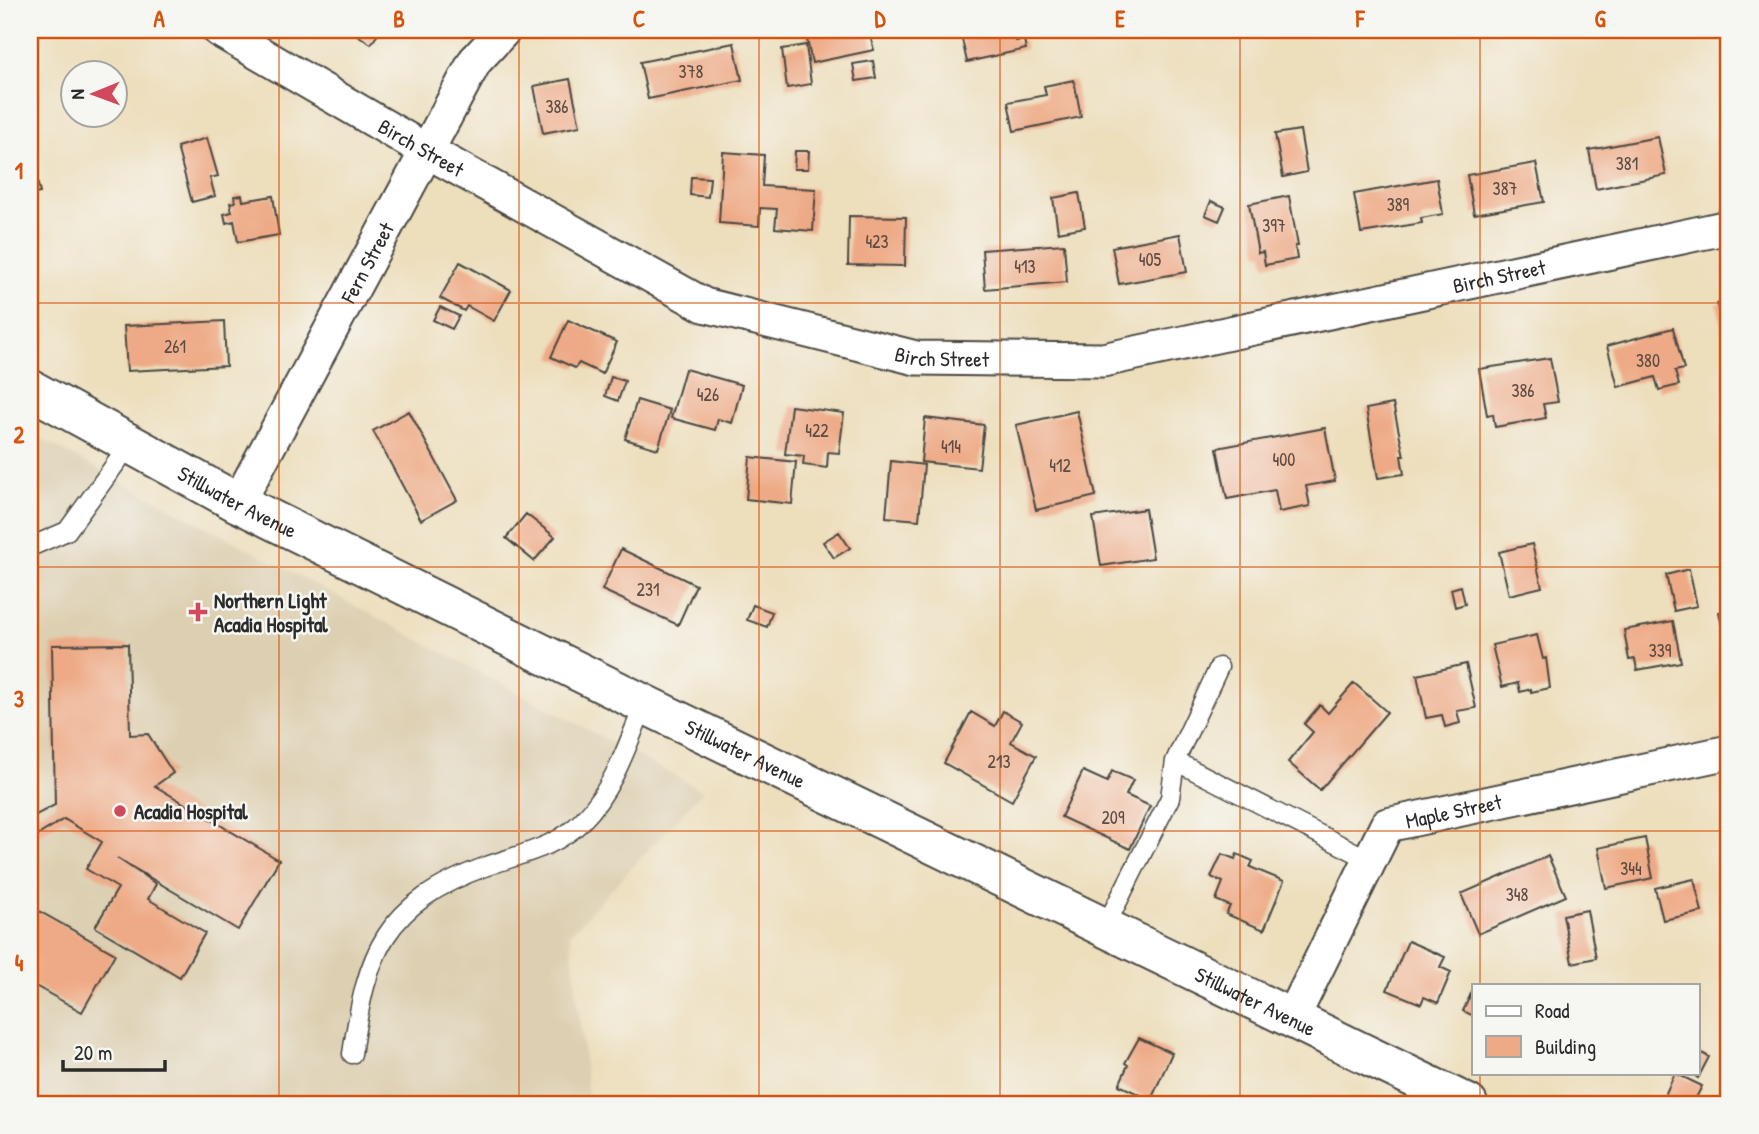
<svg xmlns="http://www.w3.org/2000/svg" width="1759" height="1134" font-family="'Patrick Hand',sans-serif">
	<rect width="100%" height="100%" fill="#f6f6f2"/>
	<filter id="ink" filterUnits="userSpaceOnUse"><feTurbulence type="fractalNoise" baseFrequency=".0143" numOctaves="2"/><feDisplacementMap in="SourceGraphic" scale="14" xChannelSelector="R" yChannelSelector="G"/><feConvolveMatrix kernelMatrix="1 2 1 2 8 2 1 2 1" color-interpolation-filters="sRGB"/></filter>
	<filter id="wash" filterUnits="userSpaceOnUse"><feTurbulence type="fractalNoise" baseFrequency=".00686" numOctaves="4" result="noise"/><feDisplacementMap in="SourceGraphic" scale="28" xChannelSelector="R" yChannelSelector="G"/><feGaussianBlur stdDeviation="1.57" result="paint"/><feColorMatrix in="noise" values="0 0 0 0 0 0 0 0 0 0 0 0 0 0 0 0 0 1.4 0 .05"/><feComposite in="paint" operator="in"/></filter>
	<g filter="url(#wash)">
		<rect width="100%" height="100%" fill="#eddebc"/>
		<path fill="#ddcfb1" d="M30,433L703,791L570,934L589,1104H30Z"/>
		<g id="blocks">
			<path fill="#eeaa86" d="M350,30H381L371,44Z
				M805,30H869L874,50L812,63Z
				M960,30H1013L1016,41L1024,40L1026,49L967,62Z
				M734,43L742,80L648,99L640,62Z
				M806,45L811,84L787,88L782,49Z
				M873,61L876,78L856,81L853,64Z
				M570,79L580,126L543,133L534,86Z
				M1074,80L1081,117L1014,131L1008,102L1046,95L1044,86Z
				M1300,130L1307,172L1283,177L1275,134Z
				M1658,137L1666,175L1596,189L1589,150Z
				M207,138L218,176L210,178L215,196L192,202L177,147Z
				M30,150L40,193L30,195Z
				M795,151H809L808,169H794Z
				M723,152L764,155L762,186L816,189L813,231L775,228L777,209L760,208L759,226L719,223Z
				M1536,163L1544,202L1474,214L1467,175Z
				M691,177L710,178L708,197L690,195Z
				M1437,179L1443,214L1421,218L1422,223L1361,233L1354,194Z
				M1079,193L1085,227L1058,232L1053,198Z
				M242,195L243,201L273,196L279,235L238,242L234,221L226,223L224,214L232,212L230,203L235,202L234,196Z
				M1289,196L1298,246H1295L1297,259L1265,265L1263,252L1258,253L1249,204Z
				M1211,201L1225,207L1219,221L1205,215Z
				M849,216L906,217L905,266L848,265Z
				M1180,234L1187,272L1119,284L1112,247Z
				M1064,244L1067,282L985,289L982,250Z
				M460,262L511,290L494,321L467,306L464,311L440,298Z
				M1729,301V342L1725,343L1717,304Z
				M440,307L459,316L452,329L433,320Z
				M568,320L617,342L602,374L579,363L575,368L551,357Z
				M224,321L226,366L127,371L124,326Z
				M1673,328L1684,369L1675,371L1679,385L1659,390L1655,377L1618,387L1607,346Z
				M1550,358L1558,402L1543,404L1546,418L1495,427L1493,414L1487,415L1479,369Z
				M685,369L742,385L732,423L718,419L715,430L671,418Z
				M611,377L625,381L618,401L605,396Z
				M637,400L670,410L658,449L625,439Z
				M1393,404L1404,456H1401L1404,474L1378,478L1366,409Z
				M791,406L844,413L839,453L828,452L827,468L803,465L804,456L785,454Z
				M409,411L457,500L421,520L373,431Z
				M1077,411L1096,496L1036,510L1016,425Z
				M925,418L984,425L979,468L921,462Z
				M1325,428L1335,481L1306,486L1310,506L1279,512L1275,490L1227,499L1217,448Z
				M750,457L796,462L792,504L746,499Z
				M891,461L924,465L919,520L886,517Z
				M1145,509L1153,558L1101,566L1093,517Z
				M526,514L555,537L534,561L506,538Z
				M839,532L850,548L834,558L823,542Z
				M1532,544L1542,587L1509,595L1499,552Z
				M621,549L696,585L678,625L602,590Z
				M1689,569L1697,606L1674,611L1666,575Z
				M1461,586L1465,604L1455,607L1451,589Z
				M753,605L772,612L767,627L747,620Z
				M1729,610V650L1727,651L1719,612Z
				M1673,621L1681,662L1637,670L1635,659L1629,660L1624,630Z
				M1537,635L1543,659L1546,658L1550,688L1531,692V689L1520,692L1518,683L1502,687L1492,645Z
				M128,644L130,735L148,734L173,773L155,786L279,860L238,930L117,858L156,884L148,899L205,933L180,977L95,927L118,888L86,869L102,842L64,819L30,840V818L55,805L52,645Z
				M1466,664L1476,708L1457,711L1460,723L1445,727L1442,715L1426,718L1417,675Z
				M1354,683L1387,712L1320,790L1288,762L1313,732L1304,724L1320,705L1328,713Z
				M1003,711L1022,722L1011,742L1036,756L1012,801L944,763L971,712L995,726Z
				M1083,771L1107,782L1112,771L1133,780L1126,795L1150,806L1130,849L1061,817Z
				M1645,838L1653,878L1606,888L1598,848Z
				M1222,854L1235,859L1237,854L1253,861L1250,867L1284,881L1264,930L1226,914L1230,906L1216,900L1223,882L1211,877Z
				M1548,856L1566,896L1478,934L1461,894Z
				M1694,879L1702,912L1663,920L1655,888Z
				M30,906L115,954L82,1012L30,983Z
				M1587,910L1596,958L1572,963L1563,915Z
				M1408,941L1445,957L1440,967L1451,972L1438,1003L1424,997L1421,1004L1387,990Z
				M1474,987V1016L1463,1011Z
				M1139,1038L1172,1053L1151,1100L1119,1085L1128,1065L1125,1063Z
				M1698,1051L1709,1057L1698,1078L1691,1073H1698Z
				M1675,1073L1702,1086L1693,1104H1661Z"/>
		</g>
	</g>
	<g filter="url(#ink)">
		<use href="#blocks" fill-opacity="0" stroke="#484641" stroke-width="2"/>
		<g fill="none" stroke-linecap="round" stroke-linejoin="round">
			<g stroke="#484641" stroke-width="21">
				<path id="service" d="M30,547L67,531L130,444
					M1175,761L1370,860
					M1105,927L1170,798L1175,761L1219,667
					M352,1054C367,952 383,904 487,866C520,854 556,848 582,821C613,790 628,744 644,704"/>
			</g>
			<g stroke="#484641" stroke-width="37">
				<g id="minor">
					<path id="s1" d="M219,30L427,151L704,305L916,358L1103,360L1729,227"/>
					<path id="s2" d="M238,503L475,61L504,30"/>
					<path id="s3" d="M1292,1019L1387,825L1729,752"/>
				</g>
			</g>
			<g stroke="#484641" stroke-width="42">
				<g id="secondary">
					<path id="s4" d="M30,389L238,503L644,704L1468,1104"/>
				</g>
			</g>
			<use href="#service" stroke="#fff" stroke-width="18"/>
			<use href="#minor" stroke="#fff" stroke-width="33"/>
			<use href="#secondary" stroke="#fff" stroke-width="38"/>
		</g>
	</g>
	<path fill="none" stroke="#d5540f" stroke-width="2" stroke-opacity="0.55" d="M279,30V1104M519,30V1104M759,30V1104M1000,30V1104M1240,30V1104M1480,30V985M30,303H1729M30,567H1729M30,831H1729M1480,1073V1104"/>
	<g fill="#d1495b" stroke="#f6f6f2" stroke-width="2.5">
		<path d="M194.5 601.5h7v7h7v7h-7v7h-7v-7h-7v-7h7z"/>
		<circle cx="120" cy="811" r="7"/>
	</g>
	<g text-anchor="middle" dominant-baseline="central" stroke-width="5" stroke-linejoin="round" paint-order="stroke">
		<g font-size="18" fill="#5c4b42">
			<text x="691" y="71">378</text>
			<text x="557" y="106">386</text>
			<text x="1627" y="163">381</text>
			<text x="1505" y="188">387</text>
			<text x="1398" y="204">389</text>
			<text x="1274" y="225">397</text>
			<text x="877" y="241">423</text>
			<text x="1150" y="259">405</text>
			<text x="1025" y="266">413</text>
			<text x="175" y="346">261</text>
			<text x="1648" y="360">380</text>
			<text x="1523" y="390">386</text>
			<text x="708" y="394">426</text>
			<text x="817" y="430">422</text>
			<text x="951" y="446">414</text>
			<text x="1284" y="459">400</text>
			<text x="1060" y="465">412</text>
			<text x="648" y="589">231</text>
			<text x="1660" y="650">339</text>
			<text x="999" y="761">213</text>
			<text x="1113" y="817">209</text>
			<text x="1631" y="868">344</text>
			<text x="1517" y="894">348</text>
		</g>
		<g font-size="21" fill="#2b2b2b" stroke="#f6f6f2">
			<text stroke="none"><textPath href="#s1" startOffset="234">Birch Street</textPath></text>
			<text stroke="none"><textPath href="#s2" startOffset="273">Fern Street</textPath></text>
			<text stroke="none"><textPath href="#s1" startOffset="1368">Birch Street</textPath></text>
			<text stroke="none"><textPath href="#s1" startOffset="802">Birch Street</textPath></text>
			<text stroke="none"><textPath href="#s4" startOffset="236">Stillwater Avenue</textPath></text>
			<text stroke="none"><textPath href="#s4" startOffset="803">Stillwater Avenue</textPath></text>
			<text stroke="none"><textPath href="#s3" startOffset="284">Maple Street</textPath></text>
			<text stroke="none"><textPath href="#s4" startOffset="1370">Stillwater Avenue</textPath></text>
		</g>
		<g font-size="21" font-weight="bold" fill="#2b2b2b" stroke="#f6f6f2" text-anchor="start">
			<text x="214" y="600">Northern Light<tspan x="214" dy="24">Acadia Hospital</tspan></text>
			<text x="134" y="811">Acadia Hospital</text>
		</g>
	</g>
	<rect width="1759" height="1134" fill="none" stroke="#f6f6f2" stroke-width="77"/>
	<rect x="1472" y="984" width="228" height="91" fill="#f6f6f2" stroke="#a5a5a2" stroke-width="2"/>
	<rect x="1486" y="1006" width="35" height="10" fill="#ffffff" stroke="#a5a5a2" stroke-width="2"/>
	<text x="1535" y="1018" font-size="21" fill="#2b2b2b">Road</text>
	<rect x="1486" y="1036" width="35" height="21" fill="#eeaa86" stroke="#a5a5a2" stroke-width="2"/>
	<text x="1535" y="1054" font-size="21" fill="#2b2b2b">Building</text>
	<g transform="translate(94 94) rotate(269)"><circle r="33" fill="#f6f6f2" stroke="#a5a5a2" stroke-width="2"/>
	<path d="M0-5L12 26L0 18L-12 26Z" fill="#d1495b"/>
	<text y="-10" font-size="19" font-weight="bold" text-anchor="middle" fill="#2b2b2b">N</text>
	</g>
	<path d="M63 1060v10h102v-10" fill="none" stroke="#2b2b2b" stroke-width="3.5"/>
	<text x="74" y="1060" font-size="21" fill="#2b2b2b" stroke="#f6f6f2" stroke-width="5" paint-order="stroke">20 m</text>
	<rect x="38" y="38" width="1682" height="1058" fill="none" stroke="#d5540f" stroke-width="2.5"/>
	<g font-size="23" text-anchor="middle" font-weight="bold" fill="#d5540f">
		<text x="159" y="27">A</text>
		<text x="399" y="27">B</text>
		<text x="639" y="27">C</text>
		<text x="880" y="27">D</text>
		<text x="1120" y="27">E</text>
		<text x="1360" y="27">F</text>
		<text x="1600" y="27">G</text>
		<text x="19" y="179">1</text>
		<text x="19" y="443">2</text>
		<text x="19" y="707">3</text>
		<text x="19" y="971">4</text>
	</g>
</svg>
